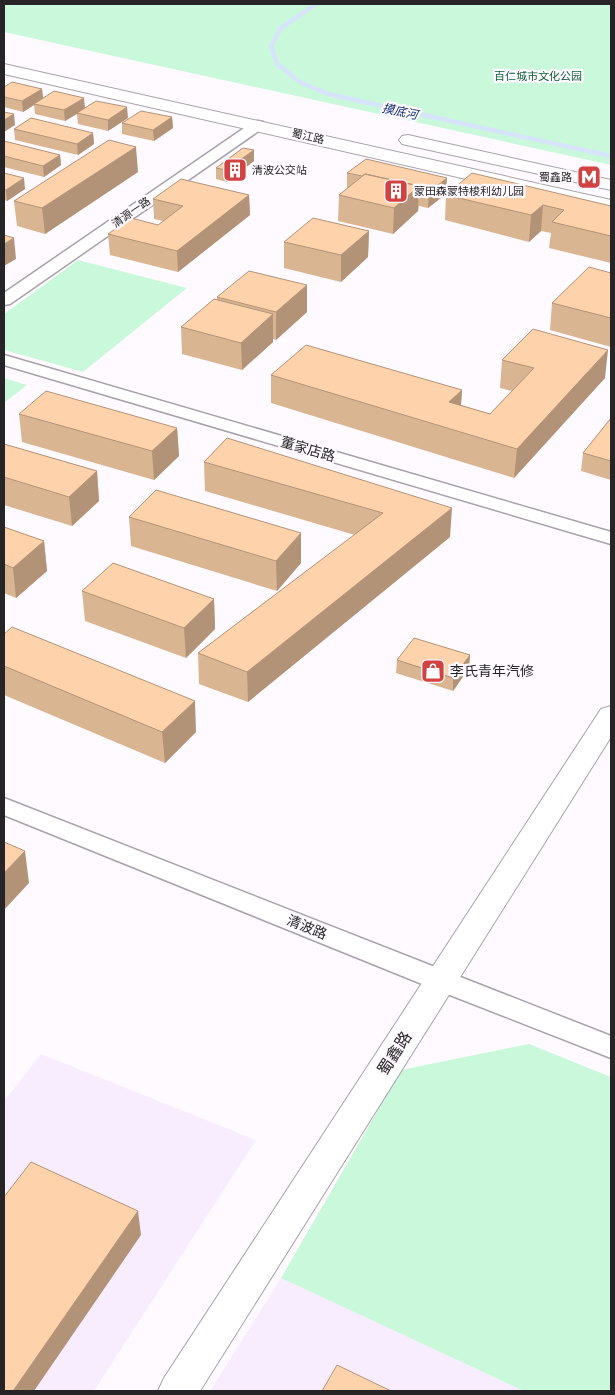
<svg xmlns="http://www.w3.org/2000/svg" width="615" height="1395" font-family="'PT Sans','Noto Sans SC',sans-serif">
	<rect width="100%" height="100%" fill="#fefaff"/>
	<path fill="#f8edfe" d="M41,1054L256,1140L94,1391H4V1101Z
		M281,1278L524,1391H210Z"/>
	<path fill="#caf8da" d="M4,4H611V165L4,32Z
		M78,260L187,288L83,372L4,350V314Z
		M4,378L27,385L4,403Z
		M529,1044L611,1077V1391H524L281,1278L401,1070Z"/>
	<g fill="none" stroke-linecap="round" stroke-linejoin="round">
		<path stroke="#d7e4fc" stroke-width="4.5" d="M316,4L281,28L271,46L277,64L300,82L328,94L611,156"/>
		<g stroke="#a8a2aa" stroke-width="3">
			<path id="minor" d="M258,121L263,122L265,125L263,128L10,304L4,305V293L253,122Z
				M4,355L611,532V544L4,365Z
				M4,798L611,1036V1058L432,988L4,815Z"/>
		</g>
		<g stroke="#a8a2aa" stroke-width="2">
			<path id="tertiary" d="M4,64L611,200V212L4,74Z
				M408,135L611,180V190L402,144L399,140L402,136Z
				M611,706V737L200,1391H158L164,1378L601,709Z"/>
		</g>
		<use href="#minor" fill="#fff" fill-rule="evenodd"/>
		<use href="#tertiary" fill="#fff" fill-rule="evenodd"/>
	</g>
	<path fill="#dab592" d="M4,87L42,89L43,98L128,118L108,131L78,124L77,114L65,121L35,114L34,105L23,112L4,107Z
		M172,117L173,128L154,141L122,134V123Z
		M14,129L93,133L94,144L78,155L15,140Z
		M4,141L60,155L61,165L44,177L4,167Z
		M254,150V161L227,182L216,179V168Z
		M138,172L45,234L17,226L14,201Z
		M4,173L25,189L7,201L4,200Z
		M347,173L446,194L428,208L419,206L418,211L393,234L338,221L339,195L347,189Z
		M249,195L250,215L178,272L110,255L108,234L158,225L163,221L154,219L153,199Z
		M446,195L611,206V263L549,248L551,233L541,231L529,242L445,220Z
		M369,231L368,257L341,282L284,268V242Z
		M611,273V347L550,330L552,303Z
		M217,297L307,312L276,340L273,339V342L242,370L182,354L181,327L217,300Z
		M502,360L605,378L514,478L271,403V375L462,390L461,405L490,414L512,391L500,388Z
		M19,414L177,428L179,456L154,480L22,442Z
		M611,418V480L581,471L583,453Z
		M227,438L450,537L248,702L199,684L198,653L355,535L205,491L204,462Z
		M4,444L97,471L99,501L72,526L4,505Z
		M129,517L301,533V563L277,591L131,546Z
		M4,527L44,541L47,571L16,598L4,593Z
		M82,591L214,599L215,629L186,658L85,621Z
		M4,634L196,732L165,763L4,695Z
		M470,655L469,668L453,691L396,673L397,660Z"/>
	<path fill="#b29377" d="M42,89L43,99L34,104V105L23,112L22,101Z
		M84,98L85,109L65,121L64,110Z
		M127,107L128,118L108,131V120Z
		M14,114L15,125L4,132V120Z
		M172,117L173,128L154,141L153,130Z
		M93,133L94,144L78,155L77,144Z
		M136,147L138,172L45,234L42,208Z
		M254,150V161L227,182L226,170Z
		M60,155L61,165L44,177L43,166Z
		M24,178L25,189L7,201L6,190Z
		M447,178L446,194L428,208L429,192Z
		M419,186L418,211L393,234L394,208Z
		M249,195L250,215L178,272L177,251Z
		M543,205L541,231L529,242L531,215Z
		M369,231L368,257L341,282V255Z
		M14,238L16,259L4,266V244Z
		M307,285V312L276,340V312Z
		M273,314V342L242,370L241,343Z
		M608,350L605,378L514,478L517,449Z
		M462,390L460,418L449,402Z
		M177,428L179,456L154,480L152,451Z
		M97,471L99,501L72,526L69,497Z
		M452,508L450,537L248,702L247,672Z
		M301,533V563L277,591L276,561Z
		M44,541L47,571L16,598L13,568Z
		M214,599L215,629L186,658L184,628Z
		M470,655L469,668L453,691V678Z
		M195,701L196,732L165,763L162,732Z
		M25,851L29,883L4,910V873Z
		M138,1211L141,1235L34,1391H13Z"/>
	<path fill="#fed2aa" stroke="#b29377" d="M12,82L42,89L22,101L4,97V87Z
		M54,91L84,98L64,110L34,104Z
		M96,101L127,107L108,120L77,113Z
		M141,111L172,117L153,130L122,123Z
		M4,112L14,114L4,120Z
		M31,118L93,133L77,144L14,129Z
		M109,140L136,147L42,208L14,201Z
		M4,141L60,155L43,166L4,156Z
		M243,148L254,150L226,170L216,168Z
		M366,159L447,178L429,192L419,190V186L365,174L362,176L347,173Z
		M4,173L24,178L6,190L4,189Z
		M472,173L611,206V236L552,222L564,210L543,205L531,215L446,195Z
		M365,174L419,186L394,208L339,195Z
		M181,179L249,195L177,251L108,234L131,218L158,225L183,206L153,199Z
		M313,218L369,231L341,255L284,242Z
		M4,235L14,238L4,244Z
		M589,267L611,273V318L552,303Z
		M249,271L307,285L276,312L217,297Z
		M214,299L273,314L241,343L181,327Z
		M533,329L608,350L517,449L271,375L306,345L462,390L449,402L490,414L534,368L502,360Z
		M46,391L177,428L152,451L19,414Z
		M611,418V461L583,453Z
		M227,438L452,508L247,672L198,653L383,513L204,462Z
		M4,444L97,471L69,497L4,477Z
		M156,490L301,533L276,561L129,517Z
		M4,527L44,541L13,568L4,564Z
		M113,563L214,599L184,628L82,591Z
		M12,627L195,701L162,732L4,666V634Z
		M414,638L470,655L453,678L397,660Z
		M4,842L25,851L4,873Z
		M31,1162L138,1211L13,1391H4V1197Z
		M337,1365L391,1391H322Z"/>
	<defs>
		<g id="building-square" transform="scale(1.25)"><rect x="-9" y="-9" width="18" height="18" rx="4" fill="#d14243" stroke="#fefaff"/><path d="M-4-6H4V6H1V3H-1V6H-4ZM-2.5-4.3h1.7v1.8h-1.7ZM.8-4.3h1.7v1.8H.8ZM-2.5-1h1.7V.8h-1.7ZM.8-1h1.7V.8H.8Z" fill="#fff"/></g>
		<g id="metro-square" transform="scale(1.25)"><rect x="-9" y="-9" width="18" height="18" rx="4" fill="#d14243" stroke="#fefaff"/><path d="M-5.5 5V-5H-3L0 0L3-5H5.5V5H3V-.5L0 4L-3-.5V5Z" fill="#fff"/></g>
		<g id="shop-square" transform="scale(1.25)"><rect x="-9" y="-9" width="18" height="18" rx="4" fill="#d14243" stroke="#fefaff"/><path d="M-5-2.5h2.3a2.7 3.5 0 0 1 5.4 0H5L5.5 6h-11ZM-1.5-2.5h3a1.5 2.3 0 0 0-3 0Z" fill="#fff"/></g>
	</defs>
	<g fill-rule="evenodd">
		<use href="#building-square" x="235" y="170"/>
		<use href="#metro-square" x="589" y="177"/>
		<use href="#building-square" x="396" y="191"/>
		<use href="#shop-square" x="433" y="671"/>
	</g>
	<g text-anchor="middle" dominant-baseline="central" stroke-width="4.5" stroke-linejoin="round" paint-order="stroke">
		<g font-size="11" fill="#125e38" stroke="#fefaff">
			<text x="538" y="76">百仁城市文化公园</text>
		</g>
		<g font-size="11" fill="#262427" stroke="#fefaff">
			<text transform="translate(308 136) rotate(13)">蜀江路</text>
			<text transform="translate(131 212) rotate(-35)">清源一路</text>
		</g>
		<g font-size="11" fill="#262427" stroke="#fefaff" text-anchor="start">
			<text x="252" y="170">清波公交站</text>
			<text x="572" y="177" text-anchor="end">蜀鑫路</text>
			<text x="414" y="191">蒙田森蒙特梭利幼儿园</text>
		</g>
		<g font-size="12" font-style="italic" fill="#112f71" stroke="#fefaff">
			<text transform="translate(400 111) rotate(12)">摸底河</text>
		</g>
		<g font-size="14" fill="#262427" stroke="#fefaff">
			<text transform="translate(308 449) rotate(16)">董家店路</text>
			<text transform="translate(307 927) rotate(22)">清波路</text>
		</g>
		<g font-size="14" fill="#262427" stroke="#fefaff" text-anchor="start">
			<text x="450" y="671">李氏青年汽修</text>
		</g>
		<g font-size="16" fill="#262427" stroke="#fefaff">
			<text transform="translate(394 1053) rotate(-57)">蜀鑫路</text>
		</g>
	</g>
	<rect width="615" height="1395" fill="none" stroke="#262427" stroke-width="10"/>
</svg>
